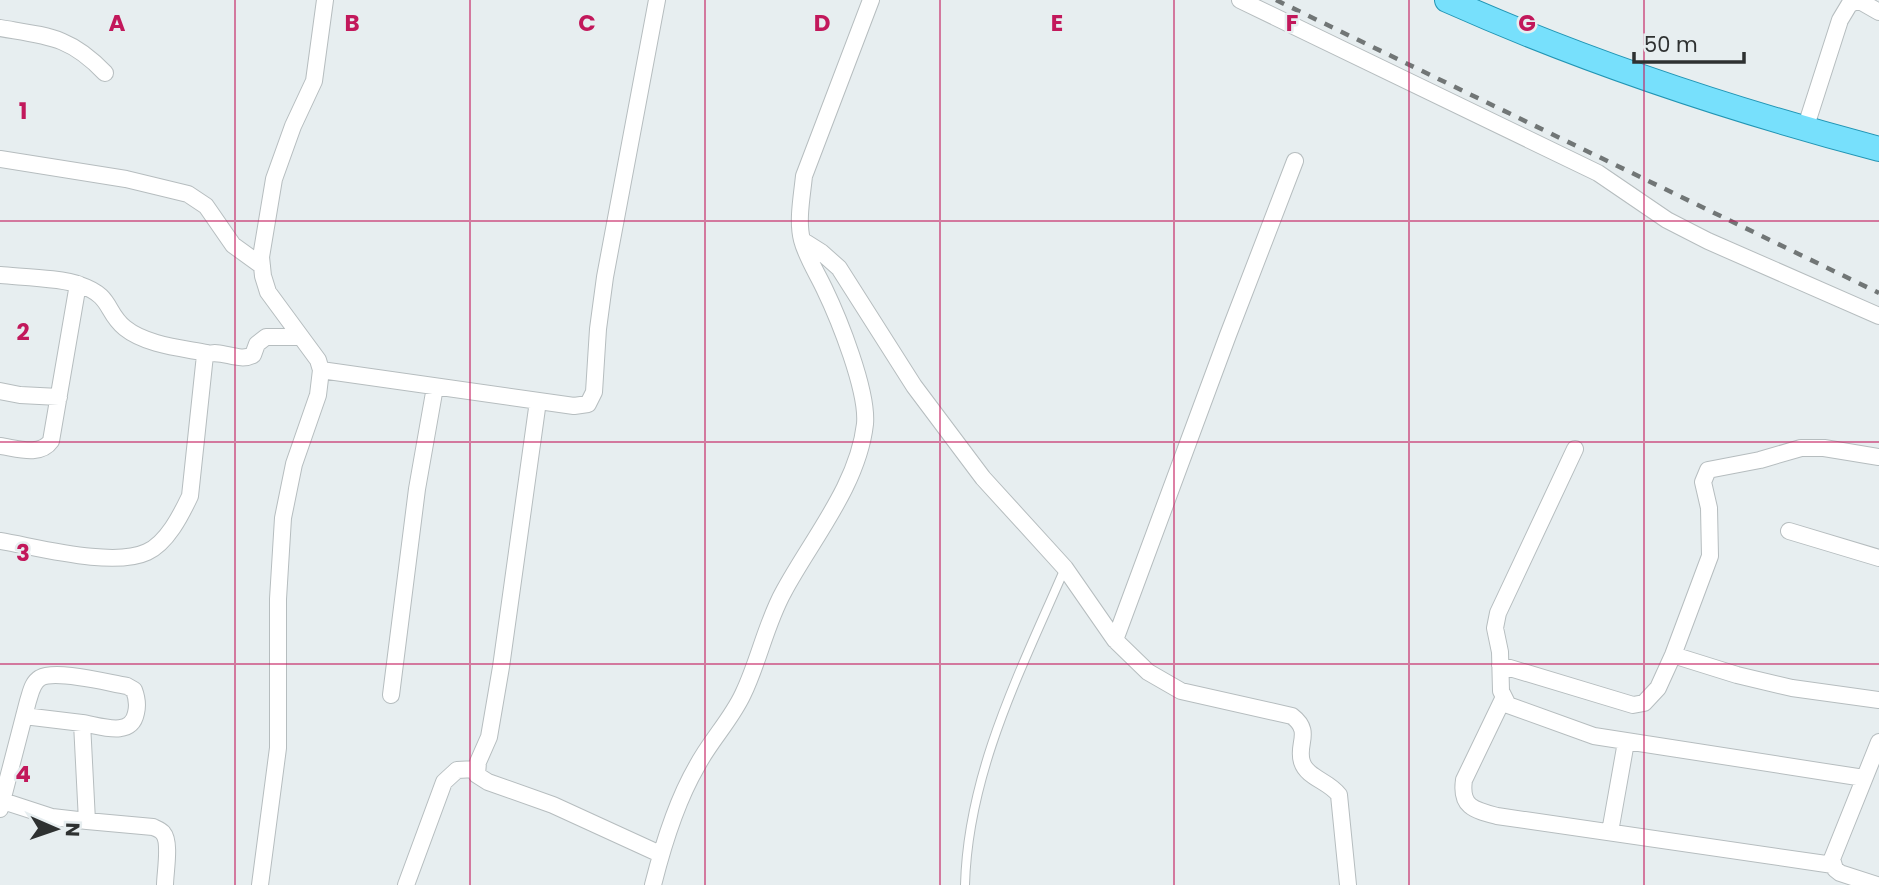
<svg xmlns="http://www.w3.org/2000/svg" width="1879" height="885" font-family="Poppins,sans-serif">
	<rect width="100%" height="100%" fill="#e7eef0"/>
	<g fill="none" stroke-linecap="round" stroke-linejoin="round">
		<g stroke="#b6bdbf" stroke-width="10">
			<path id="service" d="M965,885C968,772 1021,670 1065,568"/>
		</g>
		<g stroke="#b6bdbf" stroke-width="18">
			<path id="minor" d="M1240,0L1598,173L1667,220L1708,241L1879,316
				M1858,0L1879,12
				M0,28C47,36 70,36 105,73
				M1805,129L1840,20L1849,5L1857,0
				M0,159L126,179L188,194L206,206L233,245L262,266
				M802,240L821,252L839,268L914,386L983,478L1065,568L1115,640L1148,672L1181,691L1292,716C1313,732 1296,744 1302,762C1307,778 1329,781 1339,795L1348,885
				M0,275C20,277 63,278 80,285C113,296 105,312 125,328C146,345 182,348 207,353
				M321,370L574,406L588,404L594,392L598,329L605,277L657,0
				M0,391L20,395L59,397
				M538,401L501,667L489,737L478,762L477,775L488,782L553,805L660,854
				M0,446C16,448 40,457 51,441L78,284
				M1575,449L1498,613L1495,628L1500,652L1501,691L1508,705L1594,736L1864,778
				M1789,531L1879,558
				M0,541C37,547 113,568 147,552C167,543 181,515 190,496L205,355C221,348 238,363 253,355L257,344L266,337H299
				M1115,640L1228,335L1295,161
				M1673,655L1737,675L1792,688L1879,700
				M1500,665L1633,705L1644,703L1658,688L1673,655L1710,556L1709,508L1703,482L1708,470L1760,460L1801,448H1824L1879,457
				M391,695L417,489L435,387
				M1503,699L1464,780C1460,807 1474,810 1497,816L1833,865
				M24,716L82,723L87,821L153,827C155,828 161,830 163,833C171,842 165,873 165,885
				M0,800L52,817L87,821
				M0,809L28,701C31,692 32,683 40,678C56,669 108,683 127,686L134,690C137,698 138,705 136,713C131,738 101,726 82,723
				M1610,832L1626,742
				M260,885L278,748V599L283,518L294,464L318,395L321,370L318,360L268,292L263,276L261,257L274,179L293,126L314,81L325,0
				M406,885L444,782L457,770L476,769
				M653,885C663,845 676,802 697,766C710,741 731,720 743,694C759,661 766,623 784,591C812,539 858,485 865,424C868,391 839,319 824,288C817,273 806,256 802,240C797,221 802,196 804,176L871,0
				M1877,885L1840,873L1835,869L1832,859L1879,742"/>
		</g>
		<g stroke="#2295b4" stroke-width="26">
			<path id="primary" d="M1447,0C1586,62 1732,110 1879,149"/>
		</g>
		<use href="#service" stroke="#fff" stroke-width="8"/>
		<use href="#minor" stroke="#fff" stroke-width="16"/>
		<use href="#primary" stroke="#77e0fc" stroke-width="24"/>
		<path stroke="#717676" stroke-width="4.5" stroke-dasharray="9 9" stroke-linecap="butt" d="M1276,0L1879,293"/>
	</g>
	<path fill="none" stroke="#c2185b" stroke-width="2" stroke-opacity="0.55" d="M235,0V885M470,0V885M705,0V885M940,0V885M1174,0V885M1409,0V885M1644,0V885M0,221H1879M0,442H1879M0,664H1879"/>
	<g font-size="23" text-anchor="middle" font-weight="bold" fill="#c2185b" stroke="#e7eef0" stroke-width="5" stroke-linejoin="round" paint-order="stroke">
		<text x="117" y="31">A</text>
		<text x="352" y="31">B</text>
		<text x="587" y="31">C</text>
		<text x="822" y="31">D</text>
		<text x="1057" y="31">E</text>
		<text x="1292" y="31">F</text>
		<text x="1527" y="31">G</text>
		<text x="23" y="119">1</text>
		<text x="23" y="340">2</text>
		<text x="23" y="561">3</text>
		<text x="23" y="782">4</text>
	</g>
	<g transform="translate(56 829) rotate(92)" stroke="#e7eef0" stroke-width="5" paint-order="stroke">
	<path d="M0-5L12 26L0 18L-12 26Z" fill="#2e3131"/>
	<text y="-10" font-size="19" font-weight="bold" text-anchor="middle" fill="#2e3131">N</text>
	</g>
	<path d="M1634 52v10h110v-10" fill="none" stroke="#2e3131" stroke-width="3.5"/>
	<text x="1644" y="52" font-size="21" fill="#2e3131" stroke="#e7eef0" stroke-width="5" paint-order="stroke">50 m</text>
</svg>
